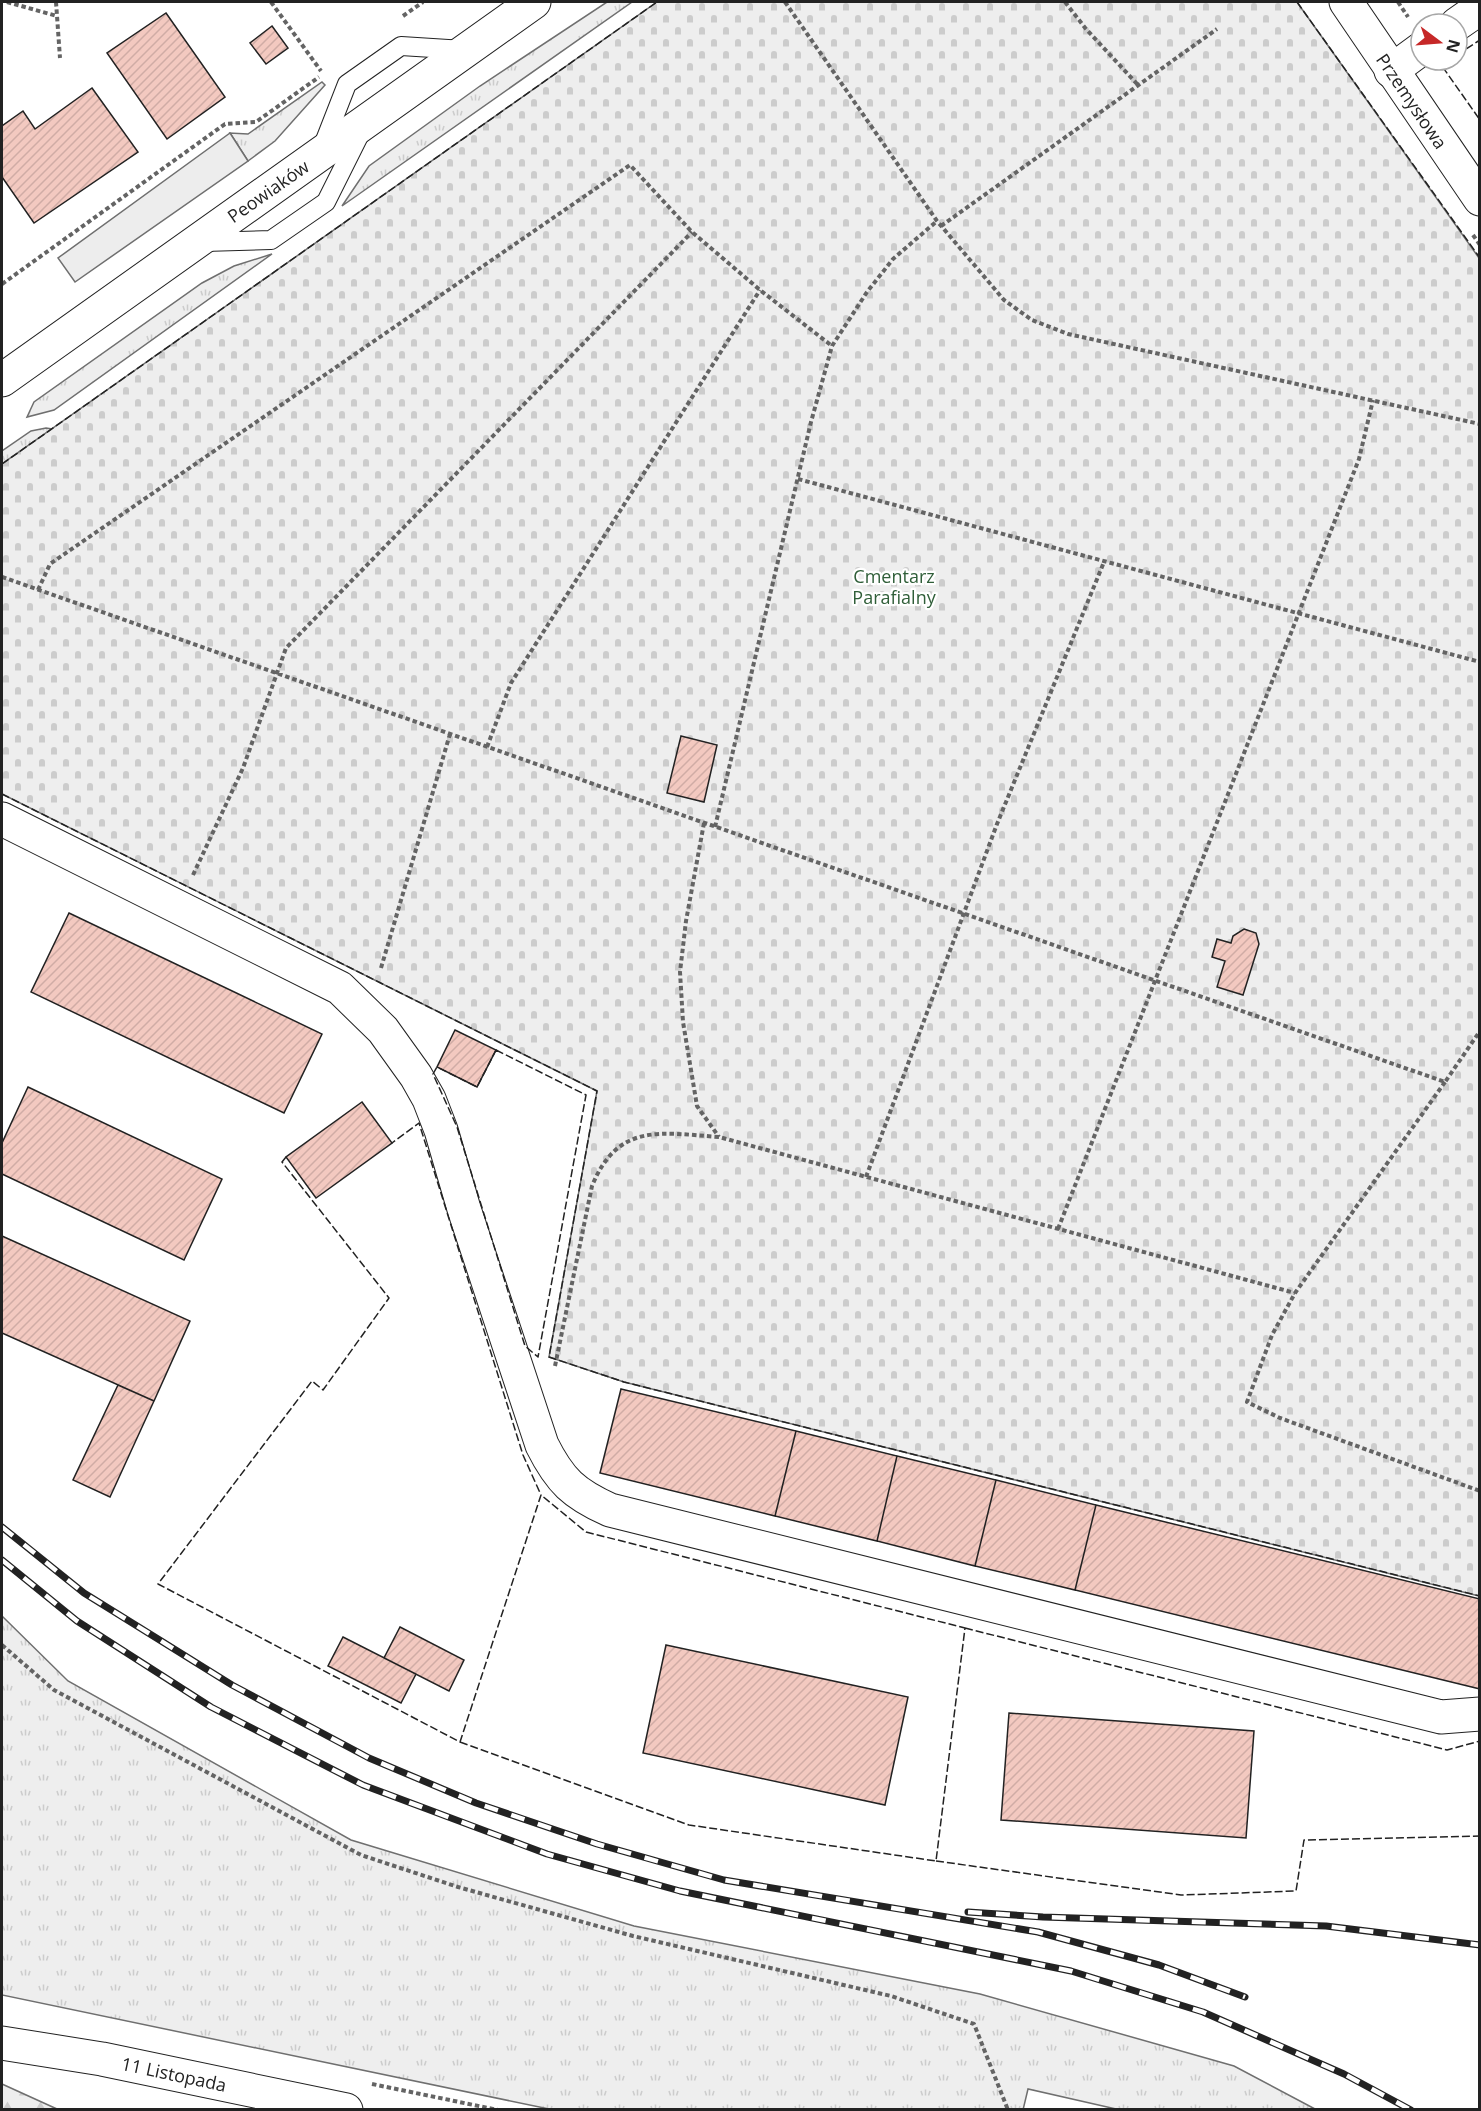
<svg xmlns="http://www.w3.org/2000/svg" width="1481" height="2111" font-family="'Open Sans',sans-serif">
	<defs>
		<pattern id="grass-tufts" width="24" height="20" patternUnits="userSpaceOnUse" patternTransform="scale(1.5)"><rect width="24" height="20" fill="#eee"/><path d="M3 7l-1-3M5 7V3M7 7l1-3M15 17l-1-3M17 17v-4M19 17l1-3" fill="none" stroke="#ccc"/></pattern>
		<pattern id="forest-firs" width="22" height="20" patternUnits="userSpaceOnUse" patternTransform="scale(1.5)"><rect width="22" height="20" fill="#eee"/><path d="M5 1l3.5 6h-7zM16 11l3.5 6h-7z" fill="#ccc"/></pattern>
		<pattern id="cemetery-stones" width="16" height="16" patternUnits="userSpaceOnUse" patternTransform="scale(1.5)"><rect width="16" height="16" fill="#eee"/><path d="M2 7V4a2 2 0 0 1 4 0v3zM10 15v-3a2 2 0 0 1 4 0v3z" fill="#ccc"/></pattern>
		<pattern id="building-hatch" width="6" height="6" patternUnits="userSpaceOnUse" patternTransform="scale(1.5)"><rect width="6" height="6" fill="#f3c9c0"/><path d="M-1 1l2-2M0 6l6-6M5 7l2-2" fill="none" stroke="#d0aca5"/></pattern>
	</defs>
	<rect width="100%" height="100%" fill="#fff"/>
	<path fill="url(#grass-tufts)" stroke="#6f6f6f" stroke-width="1.5" d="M607,2H632L342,206L369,166L480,86Z
		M322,82L325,85L275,141L248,161L230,133L248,134Z
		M272,254L54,410L27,417L34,402L202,283L234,266Z
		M46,428L52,429L2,464V451L31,431Z
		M2,1616L68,1681L351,1840L634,1926L980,1994L1234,2066L1315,2109H1116L1028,2089L1023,2110L549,2109L2,1995Z"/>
	<path fill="url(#forest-firs)" stroke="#6f6f6f" stroke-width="1.5" d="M2,2084L57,2109H2Z"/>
	<path fill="url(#cemetery-stones)" stroke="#6f6f6f" stroke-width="1.5" d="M657,2H1297L1479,258V1596L624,1382L549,1357L597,1091L2,794V464Z"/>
	<path fill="#ededed" stroke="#6f6f6f" stroke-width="1.5" d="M230,133L248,161L75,282L58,258Z"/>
	<path fill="url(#building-hatch)" stroke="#222" stroke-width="1.5" d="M166,13L225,97L167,139L107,53Z
		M272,26L288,48L266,64L250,43Z
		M92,88L138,152L34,223L2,177V126L23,111L35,129Z
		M681,736L717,745L704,802L667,793Z
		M69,913L322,1034L284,1113L31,992Z
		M1244,929L1256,933L1259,944L1243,995L1217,987L1225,961L1212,957L1217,939L1231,943L1233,936Z
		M455,1030L496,1050L477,1087L437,1067Z
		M28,1087L222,1179L184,1260L2,1174V1143Z
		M362,1102L392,1143L316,1198L286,1157Z
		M2,1236L190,1321L154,1401L2,1333Z
		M118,1385L154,1401L110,1497L73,1480Z
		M621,1389L796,1431L775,1516L600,1473Z
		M796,1431L897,1456L877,1541L775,1516Z
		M897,1456L996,1480L975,1566L877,1541Z
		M996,1480L1096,1505L1075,1590L975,1566Z
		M1096,1505L1480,1599V1689L1075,1590Z
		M400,1627L464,1660L449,1691L384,1658Z
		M343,1637L416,1674L401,1703L328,1666Z
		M666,1645L908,1697L885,1805L643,1753Z
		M1009,1713L1254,1731L1246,1838L1001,1820Z"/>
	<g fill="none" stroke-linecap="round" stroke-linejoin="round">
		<g stroke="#222" stroke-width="20">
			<path id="service" d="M322,148L347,84L401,46L464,50
				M204,242L271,240L326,202L361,132"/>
		</g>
		<g stroke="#222" stroke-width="35">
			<path id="minor" d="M1457,24L1480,8
				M1391,71L1421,49
				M2,819L340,988L383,1030L416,1076L429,1099L441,1130L464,1209L542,1445C560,1481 574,1494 610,1510L1441,1717L1480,1714"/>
		</g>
		<g stroke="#222" stroke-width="35">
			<path id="tertiary" d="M1346,2L1480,199
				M2,2043L102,2059L346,2110"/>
		</g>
		<g stroke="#222" stroke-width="35">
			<path id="secondary" d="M2,380L534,2"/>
		</g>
		<path stroke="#646464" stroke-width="4" stroke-dasharray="4.5 3" stroke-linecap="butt" d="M7,2L57,16
			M56,2L60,58
			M271,2L321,71
			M785,2L937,221L1004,300L1032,320L1068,334L1480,424
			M1065,2L1086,29L1138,85
			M1398,2L1408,17
			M403,16L423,2
			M941,226L1217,29
			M1473,235L1480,245
			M2,284L225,124L256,122L319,77
			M798,479L1480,662
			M2,577L1445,1082L1480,1031
			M38,590L50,564L630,165L692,232L760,290L832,346
			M487,747L511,683L760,290
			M704,823L686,921L680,972L683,1022L697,1106L719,1137
			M715,827L811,422L832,346L867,292L893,259L937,221
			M193,875L243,768L286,648L692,232
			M381,968L450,734
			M1445,1082L1295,1293L1272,1335L1247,1402L1280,1418L1480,1491
			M866,1177L997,824L1104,562
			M1058,1229L1359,459L1373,400
			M555,1366L592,1186C618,1122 661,1133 719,1137L1295,1293
			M2,1645L54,1690L361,1855L458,1887L633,1936L891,1996L974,2024L1008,2110
			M372,2084L498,2110"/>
		<use href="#service" stroke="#fff" stroke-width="18"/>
		<use href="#minor" stroke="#fff" stroke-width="33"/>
		<use href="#tertiary" stroke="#fff" stroke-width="33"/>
		<use href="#secondary" stroke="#fff" stroke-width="33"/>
		<g stroke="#222" stroke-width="7">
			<path id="rail" d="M2,1527L84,1593L232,1685L369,1758L476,1803L597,1844L724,1880L1038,1932L1159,1965L1245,1997
				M2,1560L77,1621L211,1707L363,1785L547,1854L680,1891L1071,1971L1203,2012L1344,2074L1411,2110
				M968,1912L1043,1917L1326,1926L1480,1945"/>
		</g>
		<use href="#rail" stroke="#fff" stroke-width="4.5" stroke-dasharray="14" stroke-linecap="butt"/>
		<path stroke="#222" stroke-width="1.5" stroke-dasharray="8 3" stroke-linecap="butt" d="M1297,2L1480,258
			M1457,55L1480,40
			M1450,60L1442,66L1480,120
			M2,464L657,2
			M2,794L597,1091L549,1357L624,1382L1480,1596
			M496,1050L586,1095L538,1357L525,1346L457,1127L433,1074L437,1067L477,1087Z
			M286,1157L282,1162L389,1298L323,1390L312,1381L158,1584L460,1742L541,1495L523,1455L419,1123L392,1143
			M965,1628L1447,1750L1480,1741
			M460,1742L689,1825L936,1861L965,1628L586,1532L541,1495
			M936,1861L1181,1895L1296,1891L1304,1840L1480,1836"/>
	</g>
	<g text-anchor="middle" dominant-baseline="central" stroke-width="4.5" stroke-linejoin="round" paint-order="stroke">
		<g font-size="18" fill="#222" stroke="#fff">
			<text transform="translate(1412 101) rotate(56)">Przemysłowa</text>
			<text transform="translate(268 191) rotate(-35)">Peowiaków</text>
			<text transform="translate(174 2074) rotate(12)">11 Listopada</text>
		</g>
		<g font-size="18" fill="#2f5e38" stroke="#fff">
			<text x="894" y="576">Cmentarz<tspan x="894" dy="21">Parafialny</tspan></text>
		</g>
	</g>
	<rect width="1481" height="2111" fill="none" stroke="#222222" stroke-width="6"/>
	<g transform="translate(1439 42) rotate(106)"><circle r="28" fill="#ffffff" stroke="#a7a7a7" stroke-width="1.5"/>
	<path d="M0-4.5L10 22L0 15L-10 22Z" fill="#c62828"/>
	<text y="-9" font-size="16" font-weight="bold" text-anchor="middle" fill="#222222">N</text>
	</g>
</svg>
